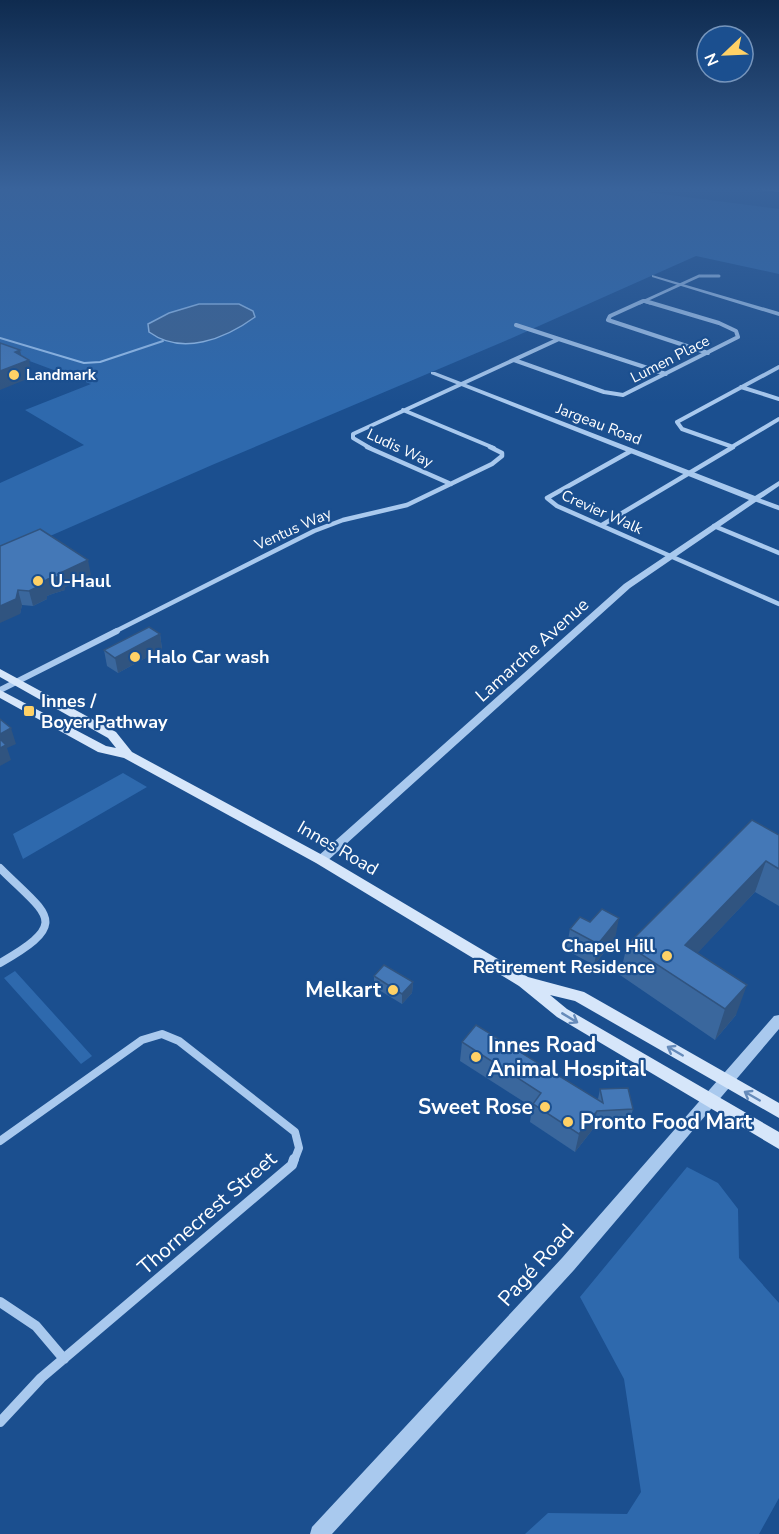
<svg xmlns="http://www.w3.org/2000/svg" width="779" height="1534" font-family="'Nunito Sans',sans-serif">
	<rect width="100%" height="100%" fill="#1b4f8f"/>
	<path fill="#2e69ad" d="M0,187H608L779,209V274L696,256L505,341L212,465L0,558V483L84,445L25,410L91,384L0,350Z
		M123,773L147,787L23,859L13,834Z
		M15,971L92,1056L81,1064L4,978Z
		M687,1167L718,1183L738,1209L739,1258L779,1303V1498L759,1534H525L548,1513L627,1514L641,1492L624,1379L580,1297Z"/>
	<path fill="#3c6290" stroke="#9cc4f0" stroke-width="1.5" d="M199,304H239L253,311L255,317C225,339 182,356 149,332L148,324L169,313Z"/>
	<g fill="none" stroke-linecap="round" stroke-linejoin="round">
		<path stroke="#9cc4f0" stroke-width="2" d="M0,338L84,363L100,362L163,341"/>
		<path stroke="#a9c9ee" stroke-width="3" d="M644,301L650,303
			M640,303L699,276H719"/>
		<path stroke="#a9c9ee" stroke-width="4" d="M643,301L610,316L608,320L708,353
			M516,325L666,374
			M514,360L604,392L623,395L738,337L736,331L719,323L645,301
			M741,387L779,399
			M403,410L494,448
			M733,447L682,429L677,422L779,367
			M370,448L353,438V434L559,339
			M730,448L779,419"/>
		<path stroke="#a9c9ee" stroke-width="4.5" d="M367,447L451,484
			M631,451L547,498L557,506L779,604
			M755,499L779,508
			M602,525L733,447
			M714,526L779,553
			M114,632L314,531L343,520L407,505L492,464L502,456V453L490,447"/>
		<path stroke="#a9c9ee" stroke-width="6" d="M0,690L117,631"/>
		<path stroke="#a9c9ee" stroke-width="8" d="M0,868C48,916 72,922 0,963
			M0,1141L142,1040L162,1034L179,1041L295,1132L299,1148L294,1161"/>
		<path stroke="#a9c9ee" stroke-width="10" d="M0,1302L36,1326L64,1359
			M0,1422L41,1378L292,1165L294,1159"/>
		<path fill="#a9c9ee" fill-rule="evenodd" d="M652,275L779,312V316L652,277Z
			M431,372H435L755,496L779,481V486L630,588L325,863H317L315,860L317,857L624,584L749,500L431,374Z
			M779,1015V1029L574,1270L332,1534H310L312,1527L562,1258L774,1016Z"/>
		<path fill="#d6e6fa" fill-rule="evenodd" d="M749,187L779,188V192L751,189Z
			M0,669L116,732L132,752L326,857L528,977L584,992L779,1103V1118L575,1001L550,995L567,1009L779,1132V1149L557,1017L519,986L316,863L124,758L98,752L0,698V690L106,746L116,748L108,738L0,677Z"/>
	</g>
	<path fill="#3a679d" d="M0,546L91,575L65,587V590L52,594L47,596V599L33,606L22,605L20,614Z
		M160,634L162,649L118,673L107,666L104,650Z
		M779,835V906L755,892L697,953L736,1015L715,1040L620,975L627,945Z
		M590,922L615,939L594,965L566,950L570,929Z
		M374,976L413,982L412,993L402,1004L374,987Z
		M462,1042L598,1099L600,1089L633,1109L628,1127L593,1129L575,1152L530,1122L532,1107L460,1061Z"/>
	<path fill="#305480" d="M20,350L23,363L29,360L32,377L0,390V371L15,352Z
		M88,560L91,575L65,587V590L52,594L47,596V599L33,606L29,591L43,582L58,574Z
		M18,590L22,605L20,614L0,623V606Z
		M160,634L162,649L118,673L115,658Z
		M11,728L16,744L7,748L11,760L0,766V734Z
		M766,861L755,892L676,976L685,945Z
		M619,918L615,939L594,965L598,944Z
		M413,982L412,993L402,1004V994Z
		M747,985L736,1015L715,1040L725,1009Z
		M597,1111L593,1129L575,1152L579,1134Z"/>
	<path fill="#4478b7" stroke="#305480" stroke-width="1.5" d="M0,343L20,350L15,352L29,360L0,371Z
		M40,529L88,560L58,574L62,576L48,579L43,582V584L29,591L18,590L16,599L0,606V546Z
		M149,627L160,634L115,658L104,650Z
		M0,719L11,728L0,734Z
		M0,739L6,745L0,748Z
		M752,820L779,835V869L766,861L685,945L747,985L725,1009L627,945Z
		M602,909L619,918L598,944L570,929L580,917L590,922Z
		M384,965L413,982L402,994L374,976Z
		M476,1025L603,1103L600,1089L628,1088L633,1109L597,1111L579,1134L533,1104L541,1093L462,1042Z"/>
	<defs><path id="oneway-shaft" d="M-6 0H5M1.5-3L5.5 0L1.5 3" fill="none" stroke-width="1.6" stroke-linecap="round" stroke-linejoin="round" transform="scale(1.5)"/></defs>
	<g stroke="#668bba">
		<use href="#oneway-shaft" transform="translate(570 1018) rotate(31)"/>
		<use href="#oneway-shaft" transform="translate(675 1051) rotate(-150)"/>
		<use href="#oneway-shaft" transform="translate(752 1096) rotate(-150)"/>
	</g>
	<linearGradient id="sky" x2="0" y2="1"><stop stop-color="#0f2b4f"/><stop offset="0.47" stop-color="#39639b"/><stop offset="1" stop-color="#39639b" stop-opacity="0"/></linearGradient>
	<rect width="779" height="402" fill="url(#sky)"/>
	<g fill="#ffd166" stroke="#1b4f8f" stroke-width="2">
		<circle cx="14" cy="375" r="6"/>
		<circle cx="38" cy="581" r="6"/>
		<circle cx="135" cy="657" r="6"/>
		<rect x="23" y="705" width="12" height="12" rx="3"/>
		<circle cx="667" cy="956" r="6"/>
		<circle cx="393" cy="990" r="6"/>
		<circle cx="476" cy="1057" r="6"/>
		<circle cx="545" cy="1107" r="6"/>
		<circle cx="568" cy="1122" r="6"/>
	</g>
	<g text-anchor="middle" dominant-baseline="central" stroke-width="4.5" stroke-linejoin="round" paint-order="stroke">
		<g font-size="15" fill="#fff" stroke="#1b4f8f">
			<text transform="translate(670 359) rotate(-27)">Lumen Place</text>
			<text transform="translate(599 424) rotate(21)">Jargeau Road</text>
			<text transform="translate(400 448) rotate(25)">Ludis Way</text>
			<text transform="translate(602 512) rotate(24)">Crevier Walk</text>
			<text transform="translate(293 529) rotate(-24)">Ventus Way</text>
		</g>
		<g font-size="15" font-weight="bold" fill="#fff" stroke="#1b4f8f" text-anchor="start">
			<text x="26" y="375">Landmark</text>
		</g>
		<g font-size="18" font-weight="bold" fill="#fff" stroke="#1b4f8f" text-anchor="start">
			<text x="50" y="581">U-Haul</text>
			<text x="147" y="657">Halo Car wash</text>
			<text x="41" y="701">Innes /<tspan x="41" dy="21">Boyer Pathway</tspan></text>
			<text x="655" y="946" text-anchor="end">Chapel Hill<tspan x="655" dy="21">Retirement Residence</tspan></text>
		</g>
		<g font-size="18" fill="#fff" stroke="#1b4f8f">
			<text transform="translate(532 650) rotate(-42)">Lamarche Avenue</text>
			<text transform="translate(338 848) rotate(30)">Innes Road</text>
		</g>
		<g font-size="21" font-weight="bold" fill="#fff" stroke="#1b4f8f" text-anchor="end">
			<text x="381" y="990">Melkart</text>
			<text x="488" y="1045" text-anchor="start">Innes Road<tspan x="488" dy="24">Animal Hospital</tspan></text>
			<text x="533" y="1107">Sweet Rose</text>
			<text x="580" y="1122" text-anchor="start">Pronto Food Mart</text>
		</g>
		<g font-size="21" fill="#fff" stroke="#1b4f8f">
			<text transform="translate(207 1213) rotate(-41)">Thornecrest Street</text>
			<text transform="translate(536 1265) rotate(-48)">Pagé Road</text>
		</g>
	</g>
	<g transform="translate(725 54) rotate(247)"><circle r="28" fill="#1b4f8f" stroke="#7695bc" stroke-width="1.5"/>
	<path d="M0-4.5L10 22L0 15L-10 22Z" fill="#ffd166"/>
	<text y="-9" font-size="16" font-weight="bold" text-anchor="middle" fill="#ffffff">N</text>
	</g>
</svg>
